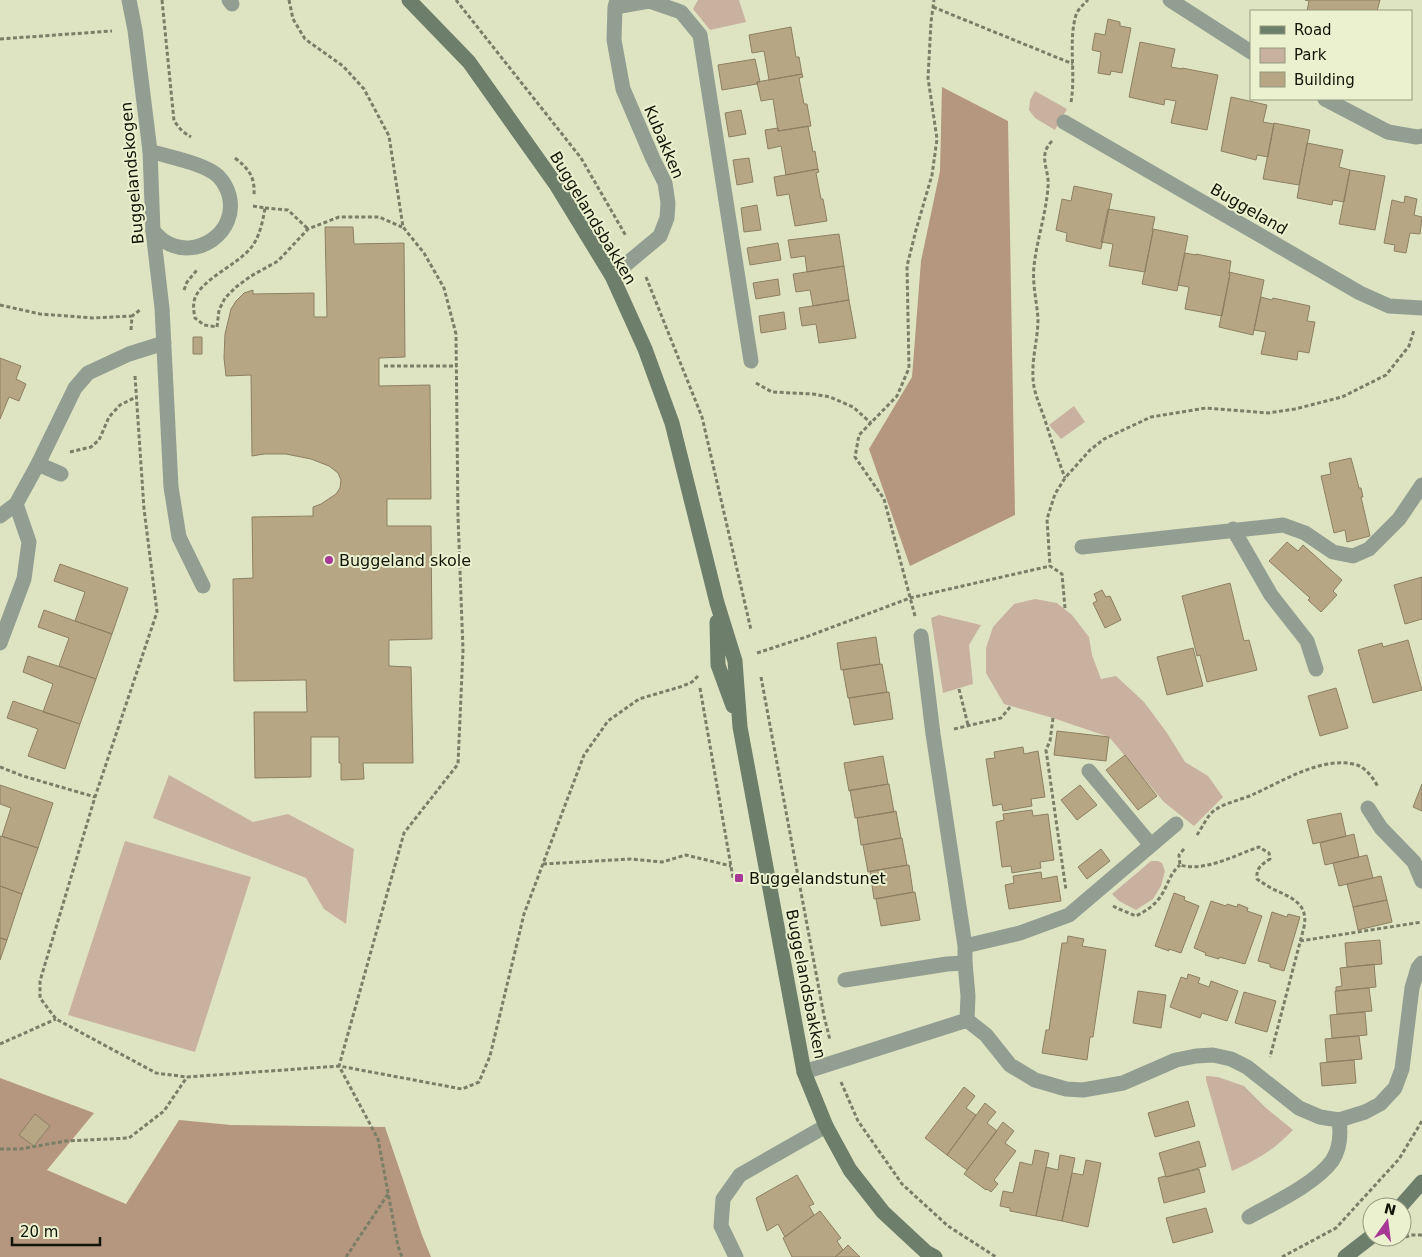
<svg xmlns="http://www.w3.org/2000/svg" width="1422" height="1257" font-family="'DejaVu Sans',sans-serif">
	<rect width="100%" height="100%" fill="#dee4c2"/>
	<path fill="#c9b1a0" d="M698,0H739L746,22L710,30L693,9Z
		M1035,91L1067,109L1055,130L1035,118L1029,110L1030,100Z
		M1074,406L1085,422L1061,439L1049,425Z
		M1035,599L1057,603L1072,615L1089,637L1092,655L1101,679L1116,676L1144,702L1167,733L1185,762L1208,776L1223,797L1194,826L1164,802L1109,737L1053,718L1004,704L986,673V648L993,627L1014,604Z
		M939,615L981,625L969,645L973,684L943,693L931,618Z
		M169,775L253,822L288,814L354,849L346,924L324,909L306,878L153,818Z
		M125,841L251,877L195,1052L68,1015Z
		M1151,861H1158L1162,863L1165,871L1161,886L1153,899L1136,910L1119,901L1112,894Z
		M1206,1076L1218,1077L1244,1086L1266,1108L1293,1130C1274,1150 1257,1160 1232,1171L1206,1080Z"/>
	<path fill="#b5967e" d="M942,87L1008,121L1015,515L910,566L869,449L912,377L921,261L940,171Z
		M0,1078L94,1113L47,1170L126,1204L179,1120L231,1125L385,1127L422,1235L431,1257H0Z"/>
	<path fill="#b6a684" stroke="#8d8062" d="M1305,0H1380L1377,11H1307L1309,1Z
		M1108,19L1120,22V26L1131,28L1122,73L1111,71L1110,75L1098,73L1101,52L1092,50L1095,33L1105,35Z
		M791,27L796,57H799L802,74L769,80L764,51L752,53L749,35Z
		M1140,42L1175,49L1171,67L1182,69V68L1218,75L1207,130L1171,123L1176,101L1165,99L1164,105L1129,97Z
		M755,59L760,82H757V84L722,90L718,65Z
		M802,74L803,77L799,78L804,104H807L811,126L778,131L773,99L761,101L757,82Z
		M1231,97L1267,105L1263,122L1274,124L1268,157L1257,155L1256,160L1221,151Z
		M741,110L746,134L729,137L725,113Z
		M1274,123L1310,130L1299,185L1263,179Z
		M808,126L813,152L815,151L818,169L786,175L781,146L768,149L765,130L778,128V131Z
		M1307,143L1343,150L1339,167L1350,170L1344,202L1333,200L1332,205L1297,198Z
		M749,158L753,182L737,185L733,160Z
		M818,169L819,172L816,173L821,199H823L827,221L795,226L789,194L777,196L774,177Z
		M1350,170L1385,176L1375,230L1339,224Z
		M1074,186L1112,194L1101,249L1066,241L1067,233L1056,230L1062,199L1071,201Z
		M1405,196L1417,199L1414,215L1422,217L1420,234L1410,233L1406,253L1394,251L1395,245L1384,243L1392,200L1404,203Z
		M757,205L761,230L744,232L741,208Z
		M1108,209L1155,217L1152,231H1153L1145,272L1109,266L1113,244L1101,242Z
		M325,227H353L354,244L404,243L405,357L379,358V386L430,385L431,499H387V526H431L432,639L389,640V666L411,667L413,763H363L364,779L341,780V763H339V737H311V777L255,778L254,712H307L306,680L234,681L233,579L253,578L252,517L313,516V507L321,504L336,494L340,488L341,480L338,473L329,466L311,459L286,454H264L252,456L251,375L226,376L224,358L225,334L231,309L236,301L244,293L253,290V294L314,293V317H327Z
		M1153,229L1188,236L1177,291L1142,284L1153,231Z
		M839,234L844,266L807,272L805,256L791,258L788,240Z
		M778,243L781,260L750,265L747,248Z
		M1185,253L1196,255V254L1231,261L1229,274H1230L1222,316L1185,309L1189,287L1178,285Z
		M844,266L849,300L813,306L810,290L796,292L793,274Z
		M1229,272L1264,280L1253,335L1219,327L1230,274H1229Z
		M778,279L780,295L756,299L753,283Z
		M1261,297L1272,300L1273,298L1310,306L1307,321L1315,322L1309,353L1298,351L1297,360L1261,354L1266,332L1254,330Z
		M849,300L856,338L819,343L816,324L802,326L799,308Z
		M784,312L786,329L761,333L759,316Z
		M193,337H202V354H193Z
		M0,358L21,366L16,379L26,384L19,401L9,397L0,419Z
		M1351,458L1359,488H1361L1363,497H1361L1370,536L1347,542L1345,530L1334,533L1321,476L1331,474L1329,463Z
		M1287,542L1298,551L1303,545L1342,580L1333,591L1337,595L1321,612L1308,600L1310,598L1269,561Z
		M60,564L128,588L112,634L75,621L85,592L54,581Z
		M1422,577V619L1405,624L1394,585Z
		M1230,583L1244,641L1249,640L1257,670L1207,682L1200,655L1197,656L1182,596Z
		M1102,590L1106,597L1110,596L1121,620L1105,628L1093,603L1097,601L1094,594Z
		M44,610L112,634L96,679L59,666L69,638L38,627Z
		M876,637L880,664L841,670L837,643Z
		M1408,640L1422,690L1373,703L1358,650L1382,643L1383,647Z
		M1193,648L1203,686L1167,695L1157,657Z
		M28,656L96,679L80,724L43,712L53,684L23,672Z
		M882,664L887,692L848,698L843,670Z
		M1336,688L1348,728L1320,736L1308,696Z
		M889,692L893,719L854,725L849,698Z
		M13,701L80,724L65,769L28,756L38,729L7,718Z
		M1057,731L1109,737L1106,761L1054,755Z
		M1023,747L1024,754L1038,751L1045,797L1031,799L1032,806L1003,811L1002,804L993,806L986,759L995,758L994,752Z
		M1125,755L1157,796L1138,810L1106,770Z
		M883,756L888,784L849,791L844,763Z
		M889,784L894,812L855,818L850,790Z
		M1422,784V811L1413,807Z
		M0,785L53,803L38,848L2,836L11,808L0,804Z
		M1080,785L1097,805L1077,820L1061,800Z
		M1032,810L1033,816L1048,814L1054,860L1040,862L1041,868L1012,873L1011,866L1002,867L996,822L1004,820L1003,814Z
		M896,811L901,838L861,845L857,818Z
		M1341,813L1346,836L1313,844L1307,820Z
		M1354,834L1359,857L1325,865L1320,843Z
		M0,836L38,848L22,894L0,886Z
		M901,838H902L907,865L868,872L863,845Z
		M1101,849L1110,861L1087,879L1078,867Z
		M1367,855L1373,878L1339,886L1333,863Z
		M909,865L913,892L874,899L870,871Z
		M1041,872L1042,879L1057,876L1061,901L1009,909L1005,885L1014,883L1013,876Z
		M1381,876L1387,900L1353,907L1347,884Z
		M0,886L22,894L7,940L0,938Z
		M915,892L920,920L881,926L876,899Z
		M1174,893L1185,897L1184,900L1199,906L1181,953L1169,949V951L1155,946Z
		M1387,900L1392,922L1358,930L1353,907Z
		M1211,901L1226,906L1227,904L1237,907L1238,904L1248,908L1247,911L1262,916L1245,964L1219,957V959L1205,955L1206,953L1194,948Z
		M1272,912L1287,917L1288,914L1300,917L1284,971L1270,967V964L1258,961Z
		M1068,936L1084,939L1082,946L1106,950L1093,1037H1090L1087,1060L1042,1053L1046,1030H1049L1062,943H1067Z
		M0,938L7,940L0,960Z
		M1380,940L1382,964L1347,967L1345,943Z
		M1374,964L1376,987L1336,991V987L1342,986L1340,968Z
		M1188,974L1200,978L1198,983L1209,987L1211,981L1238,991L1227,1021L1202,1013L1200,1018L1170,1007L1181,977L1187,979Z
		M1369,988L1372,1011L1337,1014L1335,991Z
		M1138,991L1166,995L1161,1028L1133,1023Z
		M1244,992L1276,1001L1267,1032L1235,1023Z
		M1365,1012L1367,1035L1332,1038L1330,1015Z
		M1359,1036L1362,1059L1327,1062L1325,1039Z
		M1354,1060L1356,1083L1322,1086L1320,1063Z
		M964,1087L975,1096L966,1108L976,1115L947,1155L925,1138Z
		M1188,1101L1195,1126L1155,1137L1148,1113Z
		M985,1103L996,1112L987,1123L997,1131L967,1170L947,1155Z
		M35,1114L50,1126L34,1146L19,1135Z
		M1003,1122L1014,1131L1005,1143L1016,1151L994,1180L998,1184L991,1192L987,1189L986,1190L964,1174Z
		M1199,1141L1206,1166L1166,1177L1159,1153Z
		M1035,1150L1049,1153L1036,1216L1010,1211V1208L1000,1206L1003,1191L1013,1193L1020,1162L1032,1165Z
		M1060,1155L1075,1158L1062,1221L1036,1216L1046,1167L1058,1170Z
		M1086,1160L1101,1163L1088,1227L1062,1221L1072,1173L1083,1175Z
		M1199,1169L1205,1192L1164,1203L1158,1178L1165,1176L1166,1177Z
		M797,1175L814,1204L809,1206L814,1215L785,1237L778,1224L767,1231L756,1198Z
		M1206,1208L1213,1232L1173,1243L1166,1218Z
		M820,1211L841,1238L837,1241L843,1250L835,1257H792L783,1238Z
		M848,1245L860,1257H835L843,1250Z"/>
	<g fill="none" stroke-linecap="round" stroke-linejoin="round">
		<path stroke="#7a7e67" stroke-width="3" stroke-dasharray="4 2.5" stroke-linecap="butt" d="M162,0L174,121L182,131L191,137
			M289,0L293,19L305,39L343,66L364,89L389,136L403,227L424,253L444,288L456,334L458,517L463,650L458,764L404,833L339,1066L378,1139L398,1246L402,1257
			M456,0L581,158L626,236
			M933,7L1073,64
			M0,39L112,31
			M1071,102C1076,74 1068,41 1076,15C1078,9 1083,5 1088,0
			M1052,141C1037,156 1050,170 1048,187C1046,214 1037,239 1034,266C1032,284 1037,302 1038,319C1038,338 1032,357 1033,376C1033,392 1040,405 1045,420C1051,440 1058,459 1065,478
			M235,158C249,169 255,177 254,195
			M253,206L265,208C263,220 260,235 253,245C241,264 197,280 194,302C193,307 194,313 195,318L204,325L217,327L219,310L225,298L236,287L251,276L278,261L308,229L339,217H379L402,227
			M265,208L288,210L308,229
			M646,277L702,417L751,630
			M184,290L187,282L197,270
			M0,305L40,314L93,318L132,316
			M131,330L132,316L140,310
			M384,366H457
			M135,376L144,509L157,612L95,797L40,981V998L56,1019L156,1073L187,1077L339,1066L462,1089L479,1082L490,1056L524,914L584,755L608,721L639,699L683,686L692,682L699,675
			M756,383L772,392L813,394L830,397L853,407L871,423
			M70,452L91,447L99,440L109,417L120,405L136,397
			M1065,608L1062,574L1050,566L1047,519L1055,494L1065,478L1090,450L1104,439L1151,417L1206,408L1268,413L1295,409L1342,397L1386,375L1409,346L1414,330
			M915,616L884,499L855,457L859,435L897,396L909,368L907,266L916,230L932,175L937,139L928,78L931,22L934,0
			M757,653L806,637L910,598L1050,566
			M761,677L824,1016L830,1040
			M700,688L733,878
			M959,689L968,725
			M1053,718L1050,741L1046,750L1066,890
			M954,729L1001,718L1011,706
			M0,767L23,776L95,797
			M1197,835C1202,828 1208,814 1215,810C1226,802 1242,800 1254,794C1283,781 1324,755 1357,765C1366,768 1374,779 1378,787
			M1184,849L1179,855L1180,865C1206,872 1235,855 1259,847L1269,853L1270,859C1261,865 1256,868 1257,879C1261,882 1266,885 1271,888C1289,897 1309,902 1304,927L1270,1057
			M543,864L630,859L662,862L686,855L731,866
			M1113,906L1119,909L1136,916C1146,911 1155,905 1161,896C1168,885 1170,873 1180,865
			M1300,941L1422,922
			M0,1044L56,1019
			M841,1082L858,1121L902,1184L948,1226L996,1257
			M0,1149H20L66,1141L129,1138L164,1111L187,1077
			M1393,1241H1395L1411,1235H1422
			M346,1257L388,1194
			M1282,1257L1336,1228L1399,1159L1422,1121"/>
		<path stroke="#929e91" stroke-width="15" d="M229,0L232,4
			M150,151C168,157 204,163 218,176C223,181 227,188 229,195C239,232 196,262 164,241C160,239 157,234 153,231
			M38,464L61,474
			M1233,529L1271,595L1307,641L1316,669
			M1082,547L1283,525L1305,533L1333,552L1353,556L1369,549L1399,519L1422,485
			M1089,771L1151,845
			M845,980L947,964L965,963
			M1249,1217C1274,1203 1315,1184 1332,1161C1340,1149 1341,1134 1339,1120"/>
		<path stroke="#929e91" stroke-width="15" d="M129,0L135,30L150,151L153,231L162,308L171,487L179,537L203,586
			M1170,0L1251,52
			M615,7L649,1L681,12L700,35L751,361
			M1325,99L1388,132L1417,137L1422,136
			M1064,122L1360,293L1389,306L1422,308
			M612,276L660,236L667,218L668,203L665,183L653,159L623,89L614,40L615,7L617,0
			M0,516L16,504
			M0,643L24,579L29,542L16,504L38,464L75,388L88,373L129,354L164,343
			M1368,808L1381,828L1414,862L1422,881
			M965,946L1020,933L1069,915L1176,824
			M967,1020L986,1035L1010,1065L1035,1080L1066,1089L1083,1090L1123,1083L1176,1060L1196,1056L1213,1055L1231,1059L1247,1067L1299,1108L1320,1117L1339,1120L1365,1112L1380,1104L1395,1088L1402,1069L1412,988L1418,968L1422,963
			M804,1072L967,1020L968,996L965,963V946L933,734L921,636
			M736,1257L721,1226L723,1199L740,1175L826,1126"/>
		<path stroke="#6d7e6b" stroke-width="15" d="M409,0L469,62L557,186L612,276L645,349L672,423L717,603L735,661L740,727L804,1072L826,1126L850,1170L883,1212L926,1252L935,1257
			M717,622L718,665L733,706
			M1400,1207L1422,1182
			M1345,1257L1372,1236"/>
	</g>
	<g fill="#a73896" stroke="#ebf1cf" stroke-width="2">
		<circle cx="329" cy="560" r="5"/>
		<rect x="734" y="873" width="10" height="10" rx="2.5"/>
	</g>
	<g text-anchor="middle" dominant-baseline="central" stroke-width="4" stroke-linejoin="round" paint-order="stroke">
		<g font-size="16" fill="#121408" stroke="#ebf1cf">
			<text transform="translate(664 142) rotate(67)">Kubakken</text>
			<text transform="translate(132 173) rotate(-95)">Buggelandskogen</text>
			<text transform="translate(1249 209) rotate(30)">Buggeland</text>
			<text transform="translate(593 218) rotate(59)">Buggelandsbakken</text>
			<text transform="translate(806 984) rotate(79)">Buggelandsbakken</text>
		</g>
		<g font-size="16" fill="#121408" stroke="#ebf1cf" text-anchor="start">
			<text x="339" y="560">Buggeland skole</text>
			<text x="749" y="878">Buggelandstunet</text>
		</g>
	</g>
	<rect x="1250" y="10" width="162" height="90" fill="#ebf1cf" stroke="#94997f"/>
	<rect x="1260" y="26" width="25" height="8" fill="#6d7e6b" stroke="#94997f"/>
	<text x="1294" y="35" font-size="15" fill="#121408">Road</text>
	<rect x="1260" y="48" width="25" height="15" fill="#c9b1a0" stroke="#94997f"/>
	<text x="1294" y="60" font-size="15" fill="#121408">Park</text>
	<rect x="1260" y="72" width="25" height="15" fill="#b6a684" stroke="#94997f"/>
	<text x="1294" y="85" font-size="15" fill="#121408">Building</text>
	<g transform="translate(1387 1222) rotate(14)"><circle r="24" fill="#ebf1cf" stroke="#94997f"/>
	<path d="M0-4L9 19L0 12L-9 19Z" fill="#a73896"/>
	<text y="-8" font-size="14" font-weight="bold" text-anchor="middle" fill="#121408">N</text>
	</g>
	<path d="M12 1237v8h88v-8" fill="none" stroke="#121408" stroke-width="2.5"/>
	<text x="20" y="1237" font-size="15" fill="#121408" stroke="#ebf1cf" stroke-width="4" paint-order="stroke">20 m</text>
</svg>
